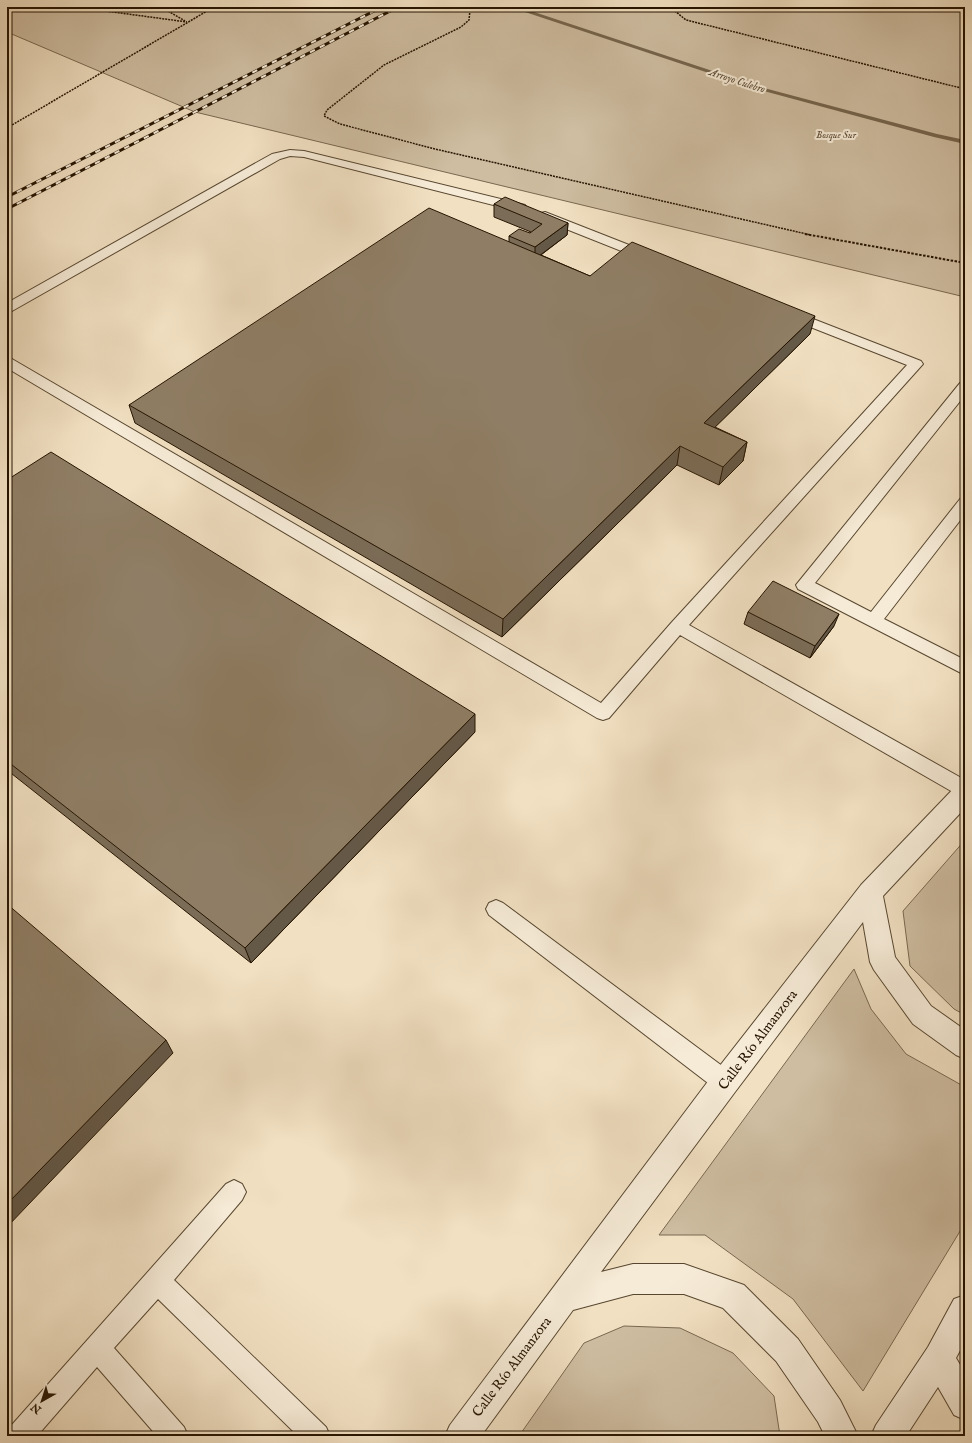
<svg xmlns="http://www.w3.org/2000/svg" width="972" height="1443" font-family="'IM FELL English',serif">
	<rect width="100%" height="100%" fill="#f1e0c2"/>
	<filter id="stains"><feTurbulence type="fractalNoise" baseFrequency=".005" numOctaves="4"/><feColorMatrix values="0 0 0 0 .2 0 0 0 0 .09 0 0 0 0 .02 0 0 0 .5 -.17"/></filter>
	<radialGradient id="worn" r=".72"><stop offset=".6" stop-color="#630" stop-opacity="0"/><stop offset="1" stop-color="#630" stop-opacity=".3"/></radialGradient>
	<path fill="#cebda1" stroke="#7a6850" d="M7,7H965V297L195,112L7,32Z
		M965,840V1015L954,1009L910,966L903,911Z
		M854,969L871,1009L906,1054L965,1087V1223L863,1391L793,1299L705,1235H659Z
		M624,1326L680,1328L733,1353L774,1396L780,1436H519L584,1343Z"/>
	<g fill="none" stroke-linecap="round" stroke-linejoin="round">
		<path fill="#76654d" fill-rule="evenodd" d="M510,7H519L764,88L937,134L965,140V144L934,137L760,90Z"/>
		<g stroke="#584730" stroke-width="2">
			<path id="service" d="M290,150L304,151L525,205L527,208L525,211L521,212L304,157L290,156L280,159L12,311L7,312V303L272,154Z
				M545,212L652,254L654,257L652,260H644L541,219L539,216L541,213Z
				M790,310L921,361L923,364L689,625L965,780V797L958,795L680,635L609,718L603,720L597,718L7,368V358L12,359L601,703L672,622L907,365L785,317L783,314L785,311Z
				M965,382V395L815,583L871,612L960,499L965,498V514L884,619L965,660V675L798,589L796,585L960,383Z
				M496,900L503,903L733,1074L736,1082L733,1090L725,1093L717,1090L489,915L486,909L489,903Z
				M234,1180L242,1184L246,1192L242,1200L174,1280L326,1427L330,1436H298L158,1299L114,1348L184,1427L188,1436H157L97,1367L37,1436H7L10,1427L226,1184Z"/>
		</g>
		<g stroke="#584730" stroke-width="2">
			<path id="minor" d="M965,782V808L883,896L895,957L931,1006L965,1030V1059L956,1055L913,1024L874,970L870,962L863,922L735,1092L601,1272L633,1264H684L744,1285L798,1339L840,1400L858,1436H825L818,1422L776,1361L723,1308L684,1294H633L573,1310L481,1436H445L450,1425L715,1072L861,885L957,785Z
				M965,1295V1341L956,1358L965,1373V1420L954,1415L938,1387L906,1436H871L876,1425L928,1347L954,1299Z"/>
		</g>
		<path stroke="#251400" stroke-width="1.5" stroke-dasharray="2 1" stroke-linecap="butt" d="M76,7L187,22
			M164,7L166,10L185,21
			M670,7L686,20L965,89
			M470,10L469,20L461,27L384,65L327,110L324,116L340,124L435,149L811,235
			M7,128L214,7"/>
		<path stroke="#251400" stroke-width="2" stroke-dasharray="2.5 1.5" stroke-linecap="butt" d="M805,234L965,263"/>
		<use href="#service" fill="#f6ebd7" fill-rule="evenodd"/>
		<use href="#minor" fill="#f6ebd7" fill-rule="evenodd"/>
		<g stroke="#251400" stroke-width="3">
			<path id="rail" d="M7,197L382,7
				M7,209L398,7"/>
		</g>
		<use href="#rail" stroke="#f6ebd7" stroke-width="2" stroke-dasharray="5.5" stroke-linecap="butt"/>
	</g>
	<path fill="#7b6c57" stroke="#251400" d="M494,204L568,223L567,235L541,255L590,276L810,334L715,427L747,442L743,461L719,485L677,465L502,637L135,423L129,405L509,242V236L530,233L531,232L494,217Z
		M7,480L475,732L251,963L7,770Z
		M748,612L834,626L810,658L744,624Z"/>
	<path fill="#645847" stroke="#251400" d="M568,223L567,235L535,259V247Z
		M815,316L810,334L701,441L704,423Z
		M747,442L743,461L719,485L723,467Z
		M680,446L677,465L502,637L503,619Z
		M839,614L834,626L810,658L815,646Z
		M475,714V732L251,963L245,948Z
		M166,1040L173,1053L7,1227V1204Z"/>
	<path fill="#8f7e65" stroke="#251400" d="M505,197L568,223L535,247L509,236L519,229L530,233L542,224L494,204Z
		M429,208L590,276L632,242L815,316L704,423L747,442L723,467L680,446L503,619L129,405Z
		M51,452L475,714L245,948L7,761V480Z
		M773,581L839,614L815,646L748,612Z
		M7,904L166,1040L7,1204Z"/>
	<g text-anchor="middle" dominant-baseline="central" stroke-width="4" stroke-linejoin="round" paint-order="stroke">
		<g font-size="10" font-style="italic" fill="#604f38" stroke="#f6ebd7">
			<text x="836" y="135">Bosque Sur</text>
		</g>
		<g font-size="11" font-style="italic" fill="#5b4a33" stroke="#f6ebd7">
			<text transform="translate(737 81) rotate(18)">Arroyo Culebro</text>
		</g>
		<g font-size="14" fill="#251400" stroke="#f6ebd7">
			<text transform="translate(758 1040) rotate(-53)">Calle Río Almanzora</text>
			<text transform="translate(512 1367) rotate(-53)">Calle Río Almanzora</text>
		</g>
	</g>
	<rect width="972" height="1443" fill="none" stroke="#f1e0c2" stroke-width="24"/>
	<rect x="8" y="8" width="956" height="1427" fill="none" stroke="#251400" stroke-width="2"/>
	<rect x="12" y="12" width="948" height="1419" fill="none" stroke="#251400"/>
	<g transform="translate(42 1401) rotate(219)" stroke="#f6ebd7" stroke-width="3" paint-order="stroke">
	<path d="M0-3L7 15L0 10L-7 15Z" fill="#251400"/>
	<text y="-6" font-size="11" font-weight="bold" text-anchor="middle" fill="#251400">N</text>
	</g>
	<rect width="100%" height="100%" filter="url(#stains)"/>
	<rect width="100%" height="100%" fill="url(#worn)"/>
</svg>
